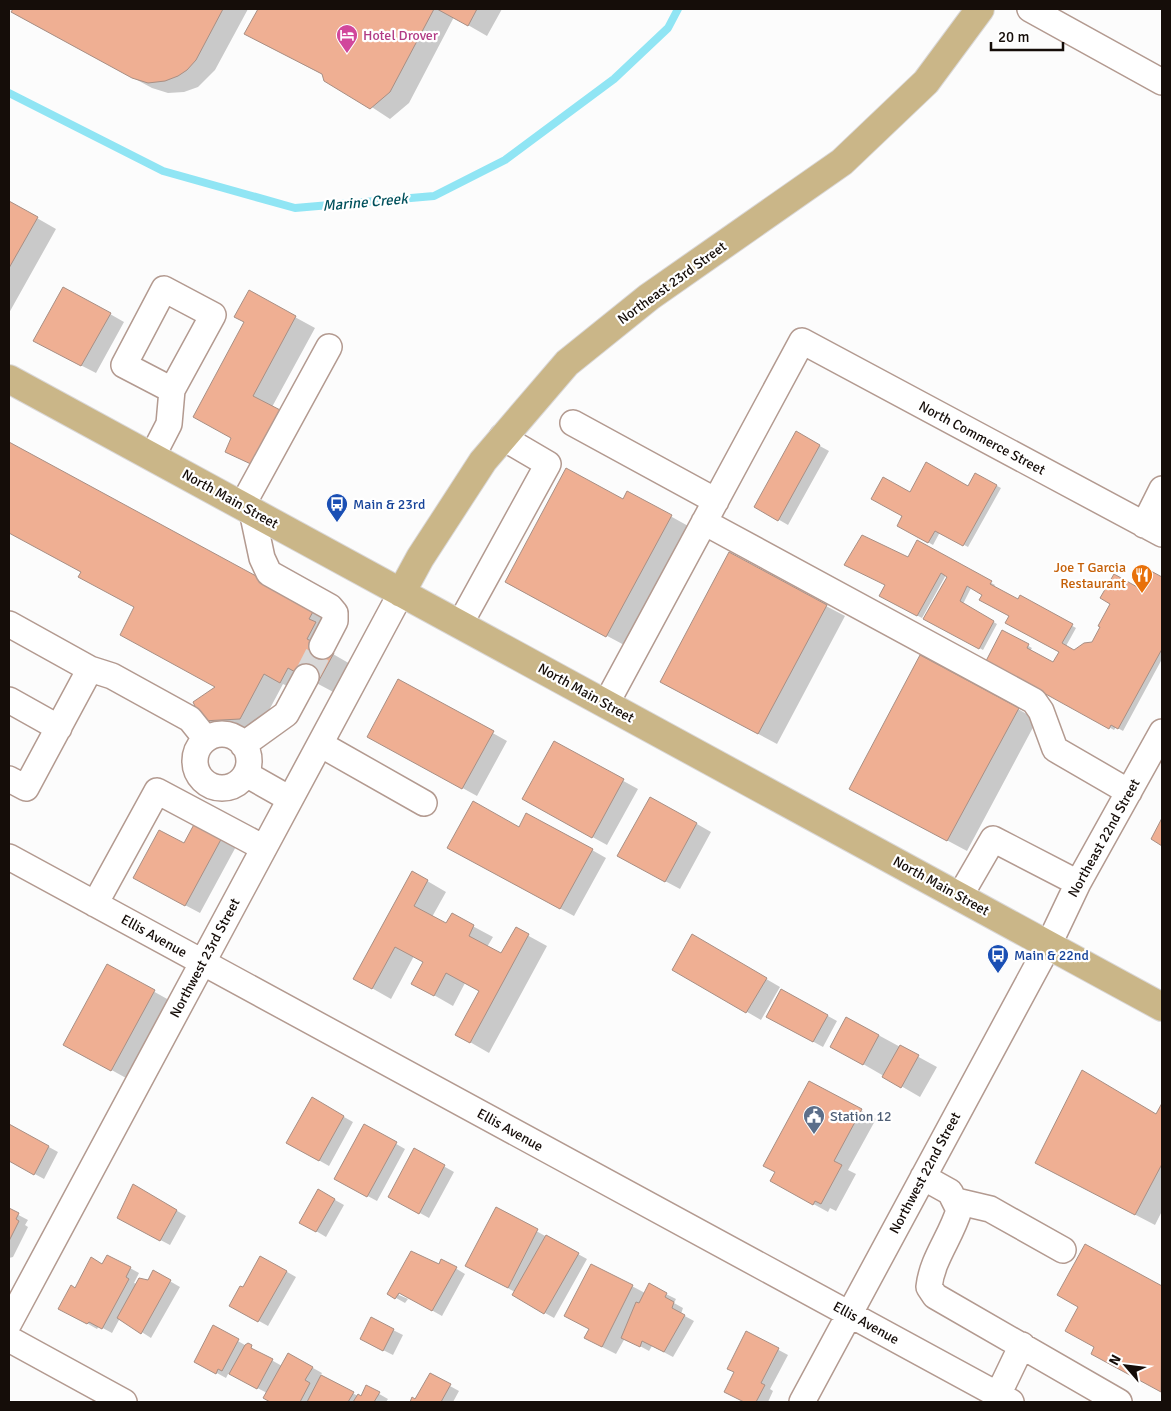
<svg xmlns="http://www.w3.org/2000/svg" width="1171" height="1411" font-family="Signika,sans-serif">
	<rect width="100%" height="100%" fill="#fcfcfc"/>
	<path fill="#0003" d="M14,9H248L215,70L198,87L184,92L168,93L152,88L31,23L12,12Z
		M260,9H502L487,36L454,17L409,103L390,119L323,75L246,34Z
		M9,202L56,229L9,313Z
		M249,292L315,328L272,407L302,424L272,475L227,451L233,438Z
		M110,314L124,322L96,373L49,349Z
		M796,433L829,451L788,525L755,506Z
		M9,443L333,620L326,650L352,665L337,694L307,678L300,692L283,684L259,729L222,731L203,720L217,687L136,607L83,572L9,532Z
		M976,475L1001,488L968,547L940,532L933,545L898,525L910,493L969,487Z
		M627,492L690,527L626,646L525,592L623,500Z
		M918,541L995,585L994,587L1019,601L1021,597L1076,628L1066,646L1074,651L1092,644L1140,589L1150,572L1162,578V659L1123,731L1116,727L1114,730L987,660L1003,632L1032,648L1030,651L1054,664L1060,652L984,595L971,588L963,604L997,624L983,650L925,618L948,576L946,575L922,618L880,596L908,559Z
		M826,606L845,616L777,744L680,692Z
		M399,681L507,741L477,796L383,744Z
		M1018,709L1037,720L967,851L870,799Z
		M554,743L638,789L607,845L538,807Z
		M198,819L239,841L200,913L149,886L184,845Z
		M697,824L711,832L680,889L633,864Z
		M519,828L592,850L606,858L574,916L463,856Z
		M412,872L446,892L432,917L447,925L452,915L493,937L487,947L502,955L516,929L547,946L489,1053L456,1034L480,991L465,983L453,1006L432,994L424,962L414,956L391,999L354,978Z
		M692,936L780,987L761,1020L673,969Z
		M108,966L169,1000L126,1078L79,1052Z
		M781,990L837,1021L823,1047L777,1022Z
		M847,1018L937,1067L920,1097L851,1057Z
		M810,1082L876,1119L848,1170L856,1174L836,1211L830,1208L828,1212L786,1189Z
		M312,1099L353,1122L329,1166L288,1143Z
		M1162,1105V1211L1155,1225L1055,1173L1157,1116Z
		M9,1125L58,1152L44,1179L9,1160Z
		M365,1126L405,1149L377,1201L336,1179Z
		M415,1150L454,1172L429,1218L389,1196Z
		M134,1186L186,1216L170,1245L128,1223Z
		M319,1191L344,1205L326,1237L301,1222Z
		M496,1209L587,1259L554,1318L513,1295L515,1292L481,1274Z
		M9,1210L28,1220L25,1225L28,1227L13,1257L9,1258Z
		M1085,1245L1162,1287V1392L1112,1364L1096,1347L1080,1307Z
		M261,1257L296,1277L268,1326L230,1305L243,1289Z
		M442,1260L465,1274L442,1316L399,1292V1295L408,1299L405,1303L389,1294L439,1266Z
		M103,1265L130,1268L139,1273L134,1283L137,1284L148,1281L154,1272L180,1287L151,1338L120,1318L112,1333L99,1326L97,1329L60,1308L75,1290Z
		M592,1265L645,1293L666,1294L676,1299L674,1303L683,1308L681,1314L694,1321L673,1357L652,1346L649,1351L625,1338L616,1354L600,1346L590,1329Z
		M213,1327L282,1366L288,1354L322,1373L320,1376L358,1396L361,1397L367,1387L388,1399L386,1402H273L264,1397L267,1393L232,1375L228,1374L226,1378L195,1361Z
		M393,1330L403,1335L393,1355L371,1344Z
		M747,1333L788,1355L770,1389L773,1391L768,1402H745L735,1397V1372Z
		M430,1375L459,1391L453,1402H411L413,1399L416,1401Z"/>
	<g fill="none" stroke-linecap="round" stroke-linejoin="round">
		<path stroke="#90e5f4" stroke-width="8" d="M9,93L163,171L295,208L434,196L505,160L614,79L668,28L678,9"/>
	</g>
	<path fill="#efaf93" stroke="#a88f84" d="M13,9H223L196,60L187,70L178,76L165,81L148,83L132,78L11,12Z
		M258,9H434L390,92L370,109L324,81L322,74L244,34Z
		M437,9H477L468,26Z
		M9,201L38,217L9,268Z
		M63,287L111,313L81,366L33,341Z
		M249,290L296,316L253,396L284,412L253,465L225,452L231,438L193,417L244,322L234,317Z
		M796,431L820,445L778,521L754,507Z
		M9,442L315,608L309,619L316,622L307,639L334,653L317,684L288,668L280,683L264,674L240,719L202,721L193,702L215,687L120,635L134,607L78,577L81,572L9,533Z
		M926,462L968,486L975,473L997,485L963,546L935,531L928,543L897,526L902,516L871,499L883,477L910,492Z
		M566,468L623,499L627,491L672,515L606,637L505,582Z
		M862,535L908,557L917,540L992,581L990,584L1018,599L1020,595L1073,624L1062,643L1074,650L1084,643L1092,642L1100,627L1098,626L1110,604L1100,598L1114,574L1139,588L1149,570L1162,577V649L1118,729L1111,725L1109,729L986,661L1002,630L1029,644L1027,648L1053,662L1059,652L1005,623L1009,616L979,600L982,595L967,586L960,601L994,621L979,649L923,619L947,577L941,573L917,616L879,596L885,585L844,565Z
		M729,552L827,605L758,734L660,682Z
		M920,655L1019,708L947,841L849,789Z
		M398,679L494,731L462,789L367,737Z
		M554,741L624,779L592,838L522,799Z
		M650,797L697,823L665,882L617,856Z
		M473,801L519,827L526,813L593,849L560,909L447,848Z
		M198,817L225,832L185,906L133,878L159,830L184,843Z
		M1162,818V846L1151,839Z
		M412,871L428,880L414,906L446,923L452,913L474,925L469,936L501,953L516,927L529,934L470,1043L455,1035L479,991L446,973L434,996L411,984L423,962L395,947L372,989L353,979Z
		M692,934L767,978L746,1013L672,970Z
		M107,964L155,990L111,1071L63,1045Z
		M781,989L828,1015L813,1042L766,1017Z
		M846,1017L879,1035L863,1065L830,1047Z
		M900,1045L919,1055L901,1088L882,1077Z
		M1082,1070L1156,1114L1162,1103V1164L1135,1215L1035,1163Z
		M809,1081L862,1109L834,1161L842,1165L821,1204L815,1201L813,1205L770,1181L775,1172L763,1166Z
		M312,1097L344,1116L319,1161L286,1143Z
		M9,1124L49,1146L34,1175L9,1161Z
		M364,1124L397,1142L367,1197L334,1179Z
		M414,1148L445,1165L419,1214L388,1197Z
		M133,1184L177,1210L160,1241L117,1218Z
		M318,1189L335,1199L316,1232L299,1223Z
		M496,1207L538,1229L508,1288L465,1266Z
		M9,1208L19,1213L16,1219L19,1221L9,1241Z
		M546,1235L579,1253L544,1314L512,1295Z
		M1085,1244L1162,1286L1161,1392L1091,1354L1094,1347L1065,1331L1078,1307L1057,1295Z
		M411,1251L439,1264L441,1259L457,1267L432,1311L399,1293L395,1299L387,1294Z
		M107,1255L131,1267L126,1277L129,1279L102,1329L89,1322L87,1324L58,1309L71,1285L75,1288L91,1257L102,1264Z
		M260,1256L287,1271L258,1322L229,1306L240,1286L243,1287Z
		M591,1264L633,1285L602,1347L584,1338L589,1329L564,1316Z
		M153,1270L171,1280L141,1334L117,1318L139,1278L148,1280Z
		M649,1283L667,1293L665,1297L674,1302L672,1308L685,1315L664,1352L642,1341L640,1347L621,1338L636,1302L639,1303Z
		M371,1317L394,1329L383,1351L360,1339Z
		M213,1325L239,1339L222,1371L218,1369L216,1374L194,1362Z
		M746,1331L779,1348L761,1383L765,1385L756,1402H744L724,1392L734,1372L727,1369Z
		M248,1343L252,1345L251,1348L273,1359L257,1389L229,1374L245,1345Z
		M288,1353L313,1367L305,1380L310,1383L300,1402H270L263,1398Z
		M430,1373L451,1384L441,1402H410L412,1397L415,1399Z
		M321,1375L354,1392L348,1402H307Z
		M366,1385L380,1392L374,1402H353L358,1394L361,1396Z"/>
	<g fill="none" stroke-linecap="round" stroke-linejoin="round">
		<path stroke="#d9d8d8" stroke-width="25" stroke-dasharray="25 12" stroke-linecap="butt" d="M306,677L322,646"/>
		<g stroke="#b39a90" stroke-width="28">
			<path id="minor" d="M1030,9L1162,82
				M573,423L716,501
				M152,457L169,424L172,390L213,315L164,289L124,365L172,390
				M242,506L329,347
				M252,511L262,558L269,573L330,607L335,613V621L322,646
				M704,522L1034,701L1041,711L1055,749L1129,792
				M1144,525L1162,489
				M9,624L90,669L26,788L9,779
				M460,624L548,464L502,437
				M90,669L112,676L190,719L206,739
				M9,700L59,728
				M606,704L802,341L1162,534
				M195 761a27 27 0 1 1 54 0a27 27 0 1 1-54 0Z
				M320,744L424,803
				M243,745L286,714L306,677
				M246,774L290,799
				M9,857L1011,1402
				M960,896L993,839L1078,883
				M95,904L157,791L264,848
				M923,1177L950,1192L959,1210C951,1237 932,1259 929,1287L935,1296L1119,1402
				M956,1201L990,1209L1063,1250
				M9,1323L401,593
				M9,1339L124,1402
				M998,1395L1022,1345
				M802,1402L1049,944L1078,883L1162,732"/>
		</g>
		<g stroke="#dad8d8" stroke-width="30">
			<path id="major" d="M9,379L1162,1007
				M401,593L420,558L483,461L567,363L649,297L842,162L926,82L980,9"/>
		</g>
		<use href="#minor" stroke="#fff" stroke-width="25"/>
		<use href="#major" stroke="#cab688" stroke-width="28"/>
	</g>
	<defs>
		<g id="hotel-pin" transform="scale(1.125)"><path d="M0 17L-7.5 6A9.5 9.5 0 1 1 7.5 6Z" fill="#d1479c" stroke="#fff"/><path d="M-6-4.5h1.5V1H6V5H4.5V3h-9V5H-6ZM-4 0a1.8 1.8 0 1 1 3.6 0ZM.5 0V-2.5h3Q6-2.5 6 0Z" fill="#fff"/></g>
		<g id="bus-pin" transform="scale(1.125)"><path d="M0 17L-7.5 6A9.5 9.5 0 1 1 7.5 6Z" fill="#1a4fb4" stroke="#fff"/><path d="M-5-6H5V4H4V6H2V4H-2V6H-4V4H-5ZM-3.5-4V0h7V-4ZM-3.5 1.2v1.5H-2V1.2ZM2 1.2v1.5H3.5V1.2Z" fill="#fff"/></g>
		<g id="restaurant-pin" transform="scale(1.125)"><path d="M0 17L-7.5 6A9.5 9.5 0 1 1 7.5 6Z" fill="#e8710a" stroke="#fff"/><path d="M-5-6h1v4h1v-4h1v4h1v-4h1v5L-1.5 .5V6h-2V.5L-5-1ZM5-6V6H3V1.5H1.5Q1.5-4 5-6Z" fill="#fff"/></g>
		<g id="civic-pin" transform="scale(1.125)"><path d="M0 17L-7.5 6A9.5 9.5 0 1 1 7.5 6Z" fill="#5c6f8a" stroke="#fff"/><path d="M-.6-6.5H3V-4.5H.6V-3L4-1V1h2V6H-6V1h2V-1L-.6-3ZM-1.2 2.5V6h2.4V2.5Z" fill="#fff"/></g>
	</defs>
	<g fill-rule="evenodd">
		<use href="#hotel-pin" x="347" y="35"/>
		<use href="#bus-pin" x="337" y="504"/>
		<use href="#restaurant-pin" x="1142" y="575"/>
		<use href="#bus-pin" x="998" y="955"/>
		<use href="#civic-pin" x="814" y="1116"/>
	</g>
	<g text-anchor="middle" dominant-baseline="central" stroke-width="4.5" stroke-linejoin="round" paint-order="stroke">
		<g font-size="14" fill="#b23c85" stroke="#fff" text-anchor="start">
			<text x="363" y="35">Hotel Drover</text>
		</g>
		<g font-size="14" fill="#150d09" stroke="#fff">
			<text transform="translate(672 283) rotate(-36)">Northeast 23rd Street</text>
			<text transform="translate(982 438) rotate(28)">North Commerce Street</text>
			<text transform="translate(230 499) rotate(29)">North Main Street</text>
			<text transform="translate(586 693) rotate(29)">North Main Street</text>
			<text transform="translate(1104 838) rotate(-61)">Northeast 22nd Street</text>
			<text transform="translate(941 886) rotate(29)">North Main Street</text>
			<text transform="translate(154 936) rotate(29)">Ellis Avenue</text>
			<text transform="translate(205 958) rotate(-62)">Northwest 23rd Street</text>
			<text transform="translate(510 1130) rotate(29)">Ellis Avenue</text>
			<text transform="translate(925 1173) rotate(-62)">Northwest 22nd Street</text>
			<text transform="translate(866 1323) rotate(29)">Ellis Avenue</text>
		</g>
		<g font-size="14" fill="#164399" stroke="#fff" text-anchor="start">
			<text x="353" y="504">Main &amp; 23rd</text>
			<text x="1014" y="955">Main &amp; 22nd</text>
		</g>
		<g font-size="14" fill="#c56008" stroke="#fff" text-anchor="end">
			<text x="1126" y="567">Joe T Garcia<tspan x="1126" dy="16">Restaurant</tspan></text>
		</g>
		<g font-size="14" fill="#4e5e75" stroke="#fff" text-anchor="start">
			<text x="830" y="1116">Station 12</text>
		</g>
		<g font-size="15" font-style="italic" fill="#00505b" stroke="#fff">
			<text transform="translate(365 202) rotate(-5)">Marine Creek</text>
		</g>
	</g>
	<rect width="1171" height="1411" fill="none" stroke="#150d09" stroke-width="20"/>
	<g transform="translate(1126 1366) rotate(298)" stroke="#ffffff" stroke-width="4" paint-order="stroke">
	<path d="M0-4L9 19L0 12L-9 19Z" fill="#150d09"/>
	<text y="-8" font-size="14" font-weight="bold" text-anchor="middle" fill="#150d09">N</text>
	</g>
	<path d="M991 42v8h72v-8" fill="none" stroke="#150d09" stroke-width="2.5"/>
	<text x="998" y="42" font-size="15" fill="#150d09" stroke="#ffffff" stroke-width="4" paint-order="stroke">20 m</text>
</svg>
